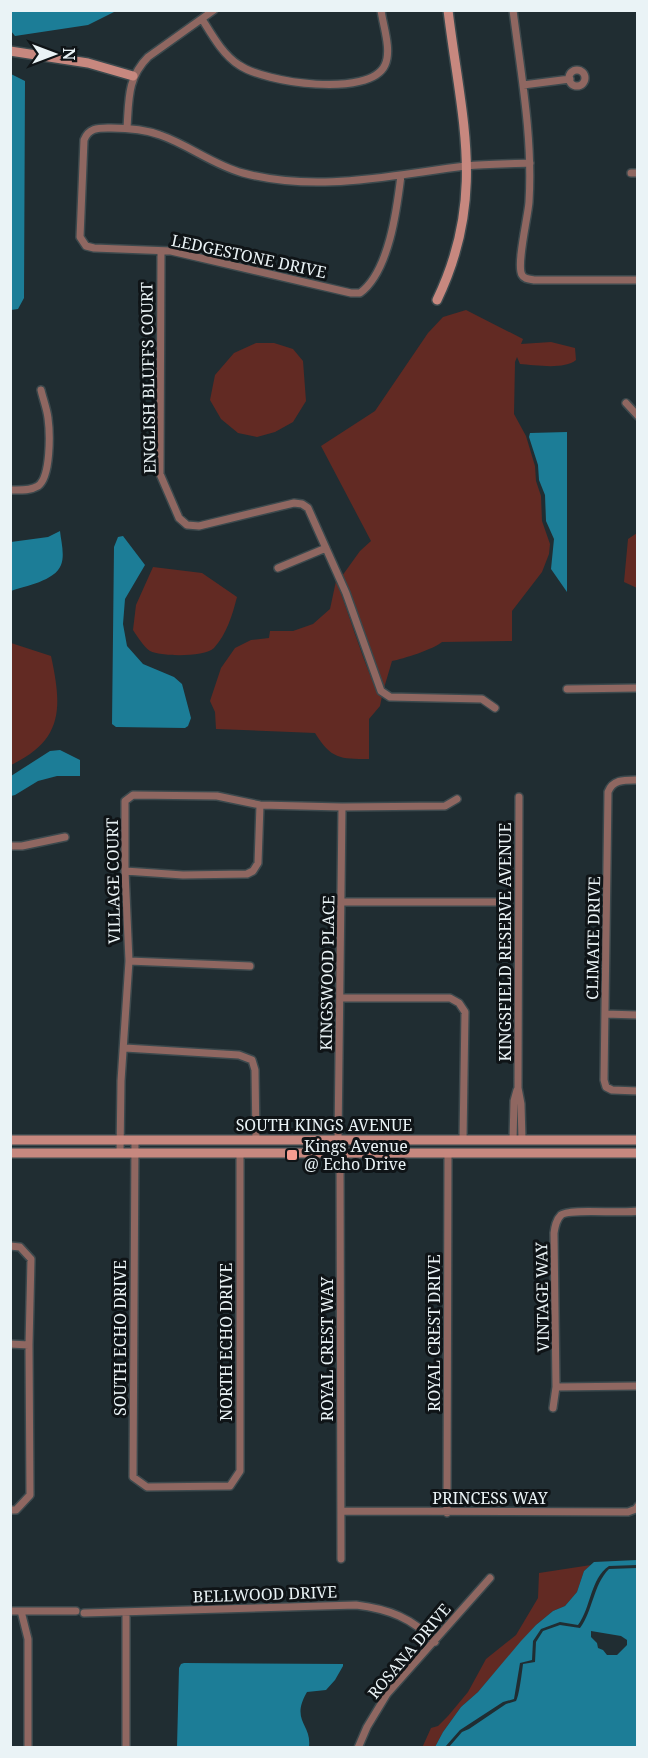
<svg xmlns="http://www.w3.org/2000/svg" width="648" height="1758" font-family="'Noto Serif',serif">
	<rect width="100%" height="100%" fill="#202d32"/>
	<path fill="#622a23" d="M466,310L523,339L521,344L551,342L575,348L576,360C564,370 535,365 520,364L517,357L515,362L514,414L526,436L535,466L536,481L541,496L542,521L550,544L549,554L542,572L512,611V641L442,642C434,649 403,659 392,661L384,688L342,576L360,551L371,541L321,446L375,411L428,333L443,317Z
		M256,343H274L293,349L303,361L306,401L293,422L275,432L257,437L238,433L221,419L210,400L215,375L234,353Z
		M637,533H638L637,588L624,582L628,539Z
		M153,567L202,573L237,597C232,616 227,633 214,648C205,657 162,657 150,651C144,647 137,636 133,630L136,605Z
		M336,581C346,603 370,686 382,696L380,706L369,719V759C340,759 331,759 315,733L216,729L215,712L210,701L221,668L235,648L251,640L269,638L270,631H293L313,624L330,609Z
		M11,643L51,656C62,707 64,740 11,765Z
		M591,1565L584,1571L577,1592L565,1606L553,1611L536,1625L478,1692L461,1707L443,1732L435,1747L422,1748L431,1728L438,1726L448,1716L468,1692L486,1659L516,1635L538,1598L539,1573Z"/>
	<path fill="#1c7d97" fill-rule="evenodd" d="M10,11L11,10L116,11L88,25L15,36L11,31Z
		M11,74L25,81L24,298L18,309L11,310Z
		M567,432V592L551,569L554,539L546,521L545,495L539,480L538,465L529,437L530,433Z
		M60,531C61,541 65,555 61,565C55,581 25,586 11,591V542L48,537Z
		M123,536L145,565L125,599L123,624L127,646L143,664L174,677L182,684L191,718L188,726L185,728L116,727L112,724L114,547L118,537Z
		M60,750L80,760V776H57L38,781L15,795L11,796V776L50,751Z
		M637,1560V1565L609,1566C590,1579 591,1608 578,1625L560,1622L541,1629L533,1641L532,1660L520,1663L514,1699L503,1702L460,1730L445,1747H435L443,1732L461,1707L478,1692L521,1641L536,1625L553,1611L565,1606L577,1592L584,1571L594,1562Z
		M637,1568V1747H449L462,1732L469,1729L506,1704L516,1701C519,1697 522,1672 523,1664L535,1662L536,1642L543,1631L560,1625L580,1628C593,1611 593,1585 609,1569ZM591,1631L621,1636L627,1640V1645L617,1655H607L603,1650L598,1648L597,1643L591,1637Z
		M184,1663L343,1664V1666L335,1680L326,1690L307,1692C290,1721 312,1724 309,1747H177L179,1668L181,1664Z"/>
	<g fill="none" stroke-linecap="round" stroke-linejoin="round">
		<g stroke="#3c494d" stroke-width="10">
			<path id="street" d="M513,10C521,74 533,138 529,202C528,217 516,265 522,275C524,279 529,279 534,280H638
				M202,19C212,35 223,55 239,65C265,83 370,98 385,65C392,50 383,26 381,10
				M569 78a8 8 0 1 1 16 0a8 8 0 1 1-16 0Z
				M523,85L570,79
				M127,128C129,100 127,78 148,57L214,10
				M631,173H638
				M401,175C397,209 389,272 360,293H351L171,251L94,248L86,246L80,237L84,140C89,127 99,128 111,128C128,128 144,129 160,135C189,145 213,165 243,173C318,193 391,175 466,166C487,164 509,164 530,163
				M161,251L160,474L179,518L187,525L199,526L294,503L302,504L308,508L346,593L381,691L390,697L482,699L495,708
				M626,403L638,416
				M10,490C19,490 30,491 38,486C51,477 50,433 48,418C47,409 43,399 41,390
				M278,568L326,548
				M567,689L638,688
				M638,780C625,780 613,779 608,792L604,1080L606,1087L612,1090L638,1091
				M519,797L518,1088L521,1104L522,1139
				M10,846H22L65,837
				M125,871L183,875L247,874L253,871L258,863L260,805
				M342,902H501
				M129,961L250,966
				M341,998H450L459,1003L465,1012L463,1140
				M605,1014L638,1015
				M125,1048L239,1055L252,1060L255,1070L256,1140
				M135,1140L133,1477L147,1487L230,1486L240,1471V1153
				M513,1140L514,1101L517,1090
				M120,1153L121,1081L129,961L125,871V801L133,795L217,796L260,805L342,807L445,806L457,799
				M10,1246L20,1247L31,1259L29,1345
				M10,1344L29,1345L30,1495L16,1510H10
				M556,1387L638,1386
				M553,1408L556,1387L554,1233C555,1226 556,1220 561,1215C569,1208 622,1214 638,1211
				M341,1511L628,1512L636,1509L638,1506
				M447,1513L448,1154
				M341,1559L340,1154L338,1140L342,807
				M10,1611H76
				M21,1611L28,1639V1748
				M126,1612V1748
				M84,1613L356,1605C389,1609 412,1618 435,1642
				M358,1748L367,1727L387,1694L490,1578"/>
		</g>
		<g stroke="#3c494d" stroke-width="12">
			<path id="secondary" d="M10,51L88,63L133,76
				M437,300C487,196 461,118 448,10
				M10,1140H638
				M10,1153H638"/>
		</g>
		<use href="#street" stroke="#8f6761" stroke-width="7"/>
		<use href="#secondary" stroke="#c7887f" stroke-width="9"/>
	</g>
	<rect fill="#f59c90" stroke="#0f1417" stroke-width="2" x="286" y="1149" width="12" height="12" rx="3"/>
	<g text-anchor="middle" dominant-baseline="central" stroke-width="6" stroke-linejoin="round" paint-order="stroke">
		<g font-size="16" fill="#eaf3f6" stroke="#0f1417">
			<text transform="translate(249 256) rotate(12)">LEDGESTONE DRIVE</text>
			<text transform="translate(148 378) rotate(-91)">ENGLISH BLUFFS COURT</text>
			<text transform="translate(113 881) rotate(-91)">VILLAGE COURT</text>
			<text transform="translate(593 938) rotate(-89)">CLIMATE DRIVE</text>
			<text transform="translate(505 942) rotate(-90)">KINGSFIELD RESERVE AVENUE</text>
			<text transform="translate(327 973) rotate(-89)">KINGSWOOD PLACE</text>
			<text x="324" y="1125">SOUTH KINGS AVENUE</text>
			<text transform="translate(542 1297) rotate(-91)">VINTAGE WAY</text>
			<text transform="translate(434 1333) rotate(-90)">ROYAL CREST DRIVE</text>
			<text transform="translate(120 1338) rotate(-90)">SOUTH ECHO DRIVE</text>
			<text transform="translate(226 1342) rotate(-90)">NORTH ECHO DRIVE</text>
			<text transform="translate(327 1349) rotate(-90)">ROYAL CREST WAY</text>
			<text x="490" y="1498">PRINCESS WAY</text>
			<text transform="translate(265 1594) rotate(-2)">BELLWOOD DRIVE</text>
			<text transform="translate(409 1651) rotate(-50)">ROSANA DRIVE</text>
		</g>
		<g font-size="16" fill="#eaf3f6" stroke="#0f1417" text-anchor="start">
			<text x="304" y="1146">Kings Avenue<tspan x="304" dy="18">@ Echo Drive</tspan></text>
		</g>
	</g>
	<rect width="648" height="1758" fill="none" stroke="#eaf3f6" stroke-width="24"/>
	<g transform="translate(54 54) rotate(90)" stroke="#0f1417" stroke-width="4.5" paint-order="stroke">
	<path d="M0-4.5L10 22L0 15L-10 22Z" fill="#eaf3f6"/>
	<text y="-9" font-size="16" font-weight="bold" text-anchor="middle" fill="#eaf3f6">N</text>
	</g>
</svg>
